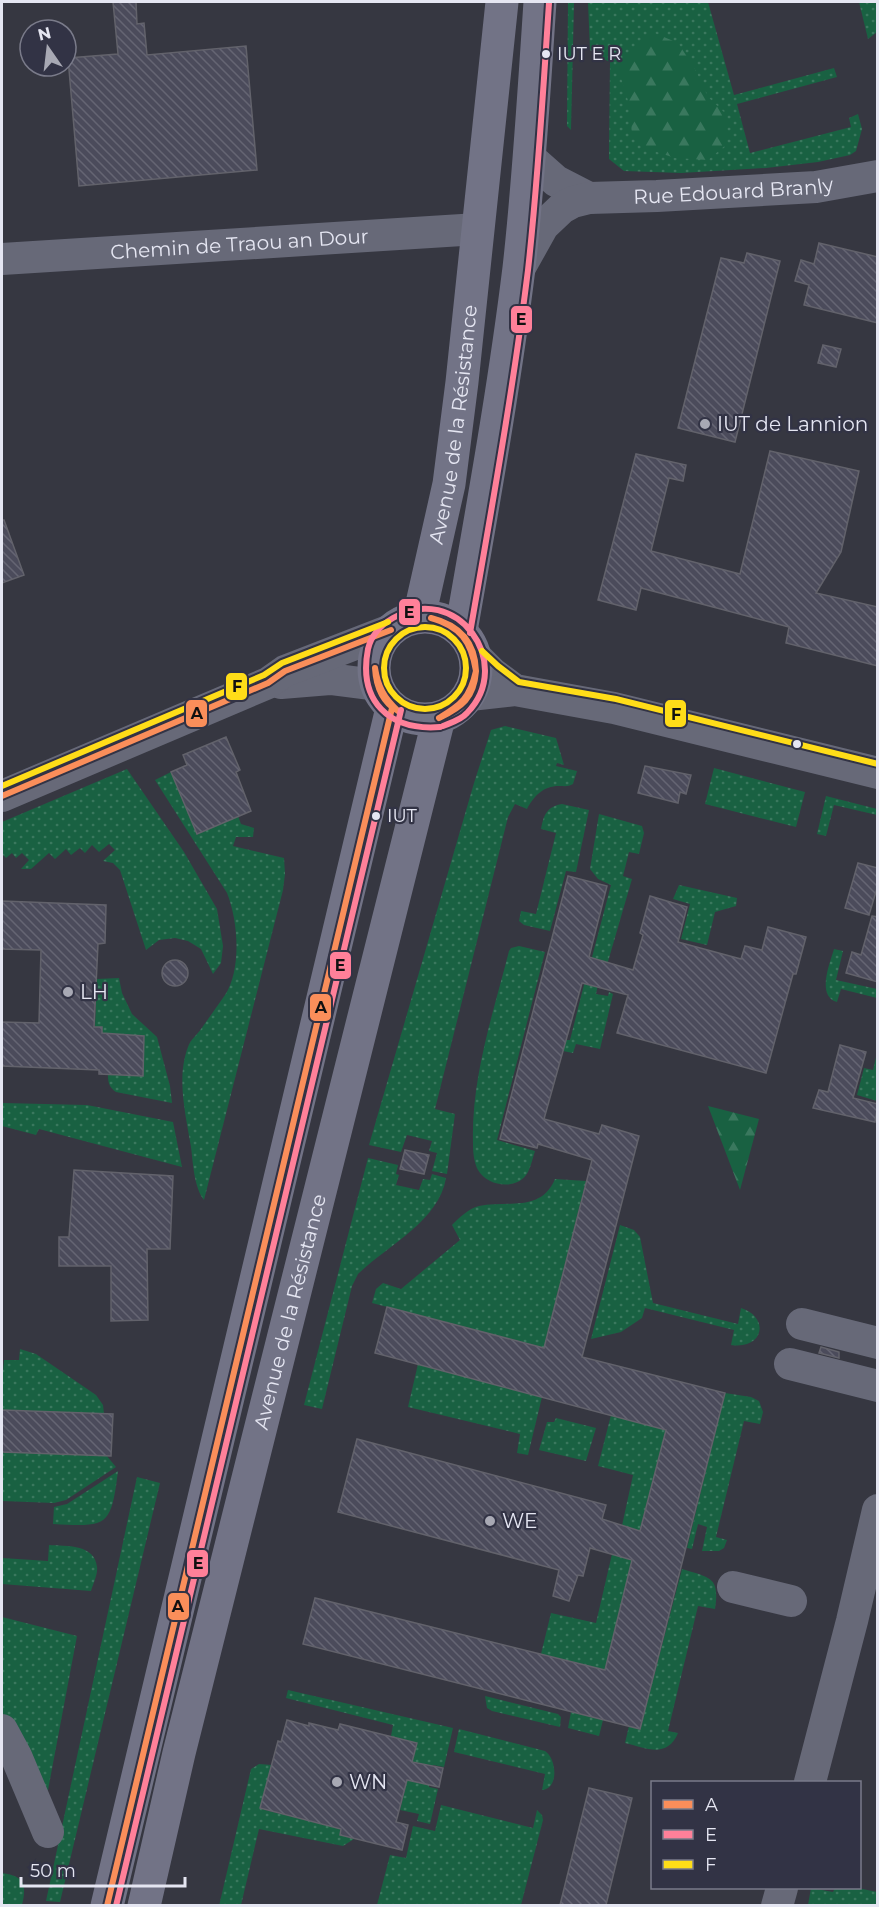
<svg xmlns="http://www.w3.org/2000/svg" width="879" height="1907" font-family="Montserrat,sans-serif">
	<defs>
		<pattern id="green-dots" width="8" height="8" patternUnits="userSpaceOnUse" patternTransform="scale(1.5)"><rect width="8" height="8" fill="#196142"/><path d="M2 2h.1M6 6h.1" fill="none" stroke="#3a785e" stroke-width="1.8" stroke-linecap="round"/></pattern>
		<pattern id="forest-firs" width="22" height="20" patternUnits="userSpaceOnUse" patternTransform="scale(1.5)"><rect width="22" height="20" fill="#196142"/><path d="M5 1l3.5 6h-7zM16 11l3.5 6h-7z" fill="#3a785e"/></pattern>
		<pattern id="building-back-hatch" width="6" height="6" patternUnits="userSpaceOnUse" patternTransform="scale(1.5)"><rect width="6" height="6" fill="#4b4b5b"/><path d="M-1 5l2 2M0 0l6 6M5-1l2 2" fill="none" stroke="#656573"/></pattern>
	</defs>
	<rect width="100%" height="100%" fill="#363741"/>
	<path fill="url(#green-dots)" d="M568,2H574L571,130L567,126Z
		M588,2H708L734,95L834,68L837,77L737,104L750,153L851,127L849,118L858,114L862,129L856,151L850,155L818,162L766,168L681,173L624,171L609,159L610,62L599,57L590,50Z
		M859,2H877V32L868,39Z
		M505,726L556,738L564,765L557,763L556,766L577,771L573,784C568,787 565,786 559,786C543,786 534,796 527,809L515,804L508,817L435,1109L455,1114L447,1174L432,1171L437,1153L429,1151L432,1141L407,1135L401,1152L369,1145L474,783L491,730Z
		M714,768L805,792L796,827L705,804Z
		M127,769L184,852L217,909L223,946L221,963L213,974L201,949L188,941L175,938L159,940L146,950L120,870L113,863L103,861L115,850L109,844L99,852L92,845L85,853L80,848L71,855L66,849L55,859L49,853L31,869H21L29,860L22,853L16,858L12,853L6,858L2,854V822Z
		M171,772L197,833L238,816L241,824L254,828L253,837H236L233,846L284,858L285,874L283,890L204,1200C194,1187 193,1163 191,1147C186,1116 176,1078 188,1047C190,1040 197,1035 201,1029C209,1018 217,1006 225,995C242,969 238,920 227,893L155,780Z
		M826,796L877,809V815L834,805L826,836L817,834Z
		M562,804L589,810L576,872L566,871L550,931L524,925L519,921L521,911L536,914L556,833L541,829C544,815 546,807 562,804Z
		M599,814L642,826L644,833L639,854L629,852L623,876L632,879L607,965L591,961L611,885L598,879L590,869Z
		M679,885L737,898L736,906L715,912L707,945L681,939L690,904L673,899Z
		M519,946L545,952L497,1140L535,1151C533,1157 531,1166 528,1172C518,1191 488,1187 478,1170C474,1163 473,1152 473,1144C471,1078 493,1014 509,951L511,948Z
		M834,949L843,951L836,980L877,989V998L841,989L837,1002C816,996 830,963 834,949Z
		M586,977L599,980L596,994L608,996L609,992L613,994L600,1049L576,1044L573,1053L563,1051L566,1040H570Z
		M119,978L122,993L132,1014L157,1037L170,1086L172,1103L116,1092C109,1087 108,1083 108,1074L143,1076L144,1036L102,1033L95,1027L97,979Z
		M877,1053L878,1101H877L857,1095L864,1068L873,1070Z
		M2,1103L87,1105L173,1122L182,1167L39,1129L36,1135L2,1126Z
		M368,1158L398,1165L396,1174L399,1175L396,1185L419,1190L423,1179L430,1180L432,1174L446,1178C439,1221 387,1246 358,1274L352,1286L322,1409L304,1405Z
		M555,1179L586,1181L550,1323L553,1350L372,1303L376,1289L383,1283L401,1289L460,1240L452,1225C460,1217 468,1209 479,1206C506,1200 541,1213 555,1179Z
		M620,1225L634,1230L640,1237L653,1303L738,1324L741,1308C770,1317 764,1350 731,1345L734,1330L645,1308L642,1318L621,1332L591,1339Z
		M20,1349L36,1354L96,1395L103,1405L104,1414L2,1410V1372L3,1371L4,1360H19Z
		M418,1364L542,1397L528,1455L517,1453L520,1434L408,1407Z
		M725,1393L751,1397L759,1401L763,1412L760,1424L744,1421L716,1537L727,1540L724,1548L719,1551H702L707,1527L698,1524L692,1549L687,1548Z
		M611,1415L666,1430L635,1548L618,1544L633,1475L598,1466Z
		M556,1418L596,1428L586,1461L539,1450L547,1422H554Z
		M2,1452L106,1455L116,1467L66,1500L54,1503L2,1501Z
		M118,1471C111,1527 108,1527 53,1524L54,1507L67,1504Z
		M137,1477L160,1483L60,1902L46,1901Z
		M49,1545C66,1546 95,1544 97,1567C98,1574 93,1584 91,1591L2,1584V1558L48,1561Z
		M612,1554L632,1560L605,1670L541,1654L551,1613L596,1623Z
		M682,1569C710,1578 720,1576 715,1609L698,1606L668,1731L678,1733C667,1759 646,1748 625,1743L629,1726L640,1729Z
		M2,1617L77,1636L48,1790L43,1795L24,1749L2,1712Z
		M288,1690L453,1728L444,1767L433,1765L429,1787L438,1789L430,1824L417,1821L419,1814L400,1810L416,1743L391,1736L393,1725L286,1698Z
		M485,1696L558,1714L561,1717L560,1727L492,1711L487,1708Z
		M571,1712L603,1720L599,1736L568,1728Z
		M459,1729L545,1751C557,1759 559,1789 542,1790L545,1774L454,1752Z
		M259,1764L272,1765L261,1809L341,1829L340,1835L354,1839L343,1846L259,1829L241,1905L219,1906L251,1769Z
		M441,1805L533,1828L537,1810L542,1815L543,1820L521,1905H377L390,1855L406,1858L413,1826L435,1831Z
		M2,1873C24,1876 27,1884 22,1905H2Z
		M811,1888L833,1892L835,1888H858L877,1892V1905H808Z"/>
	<path fill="url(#forest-firs)" d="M652,32L678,43L695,69L708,97L724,112L727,144L708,160L675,158L642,147L632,134L630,107L617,65L636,52L648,33Z
		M708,1106L759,1119L740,1190Z"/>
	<path fill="url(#building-back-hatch)" stroke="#62626b" stroke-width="1.5" d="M113,2H136L137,24L144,23L147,55L246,46L257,170L79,186L68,58L118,54Z
		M819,243L878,257V323L804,305L809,285L795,281L801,260L814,264Z
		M747,253L780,261L735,442L678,428L721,258L744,263Z
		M823,345L841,349L836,367L818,363Z
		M770,451L859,471L841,552L816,593L878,607V666L786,643L789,627L641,588L636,610L598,600L636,454L686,465L683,481L669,478L651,551L740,574Z
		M2,520H4L24,575L2,583Z
		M226,737L240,770L236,772L251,811L197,834L171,772L187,765L183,755Z
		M645,766L691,775L686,794L680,792L678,803L638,793Z
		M858,863L878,868V885L869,915L845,908Z
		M568,876L607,886L589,957L633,970L643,935L640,933L650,896L687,907L678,942L741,959L745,946L762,950L768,927L806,937L796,974H793L766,1073L617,1033L628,995L582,983L544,1119L599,1134L602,1125L639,1136L582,1357L725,1393L640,1729L303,1644L315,1598L605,1670L632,1560L590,1548L583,1576L578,1575L569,1601L553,1596L559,1570L338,1512L357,1439L606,1505L602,1519L640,1531L666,1430L375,1353L387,1307L544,1348L592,1160L538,1144L537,1148L500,1139Z
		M2,901L106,905L105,943L98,944L94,1027H102V1033L144,1036L143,1076L99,1074V1070L2,1066V1022L39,1023L41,950L2,949Z
		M872,916L878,917V982L846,973L852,952L861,955Z
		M162 973a13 13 0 1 1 26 0a13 13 0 1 1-26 0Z
		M840,1045L866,1052L853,1098L878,1104L875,1122L813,1108L819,1090L828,1092Z
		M405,1150L429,1155L424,1174L400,1169Z
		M74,1170L173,1176L170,1249H147L148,1320L111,1321V1266H59V1237H69Z
		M821,1347L839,1352V1358L819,1353Z
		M2,1410L113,1414L111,1456L2,1452Z
		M287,1720L309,1726V1723L338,1730L340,1724L417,1743L412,1762L443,1768L439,1787L407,1780L396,1822L408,1825L402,1850L340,1835L341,1829L260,1808L278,1741L281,1742Z
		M589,1788L632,1798L606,1905H560Z"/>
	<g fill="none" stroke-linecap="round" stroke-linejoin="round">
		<g stroke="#676978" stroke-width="32">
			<path d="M530,158L556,181L589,198"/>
			<path id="s1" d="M2,259L478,229"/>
			<path id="s2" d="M519,269L543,226L562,208L573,202L589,198L657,196L816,187L878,176"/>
			<path d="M476,657L492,673L515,690"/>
			<path d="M281,683L330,679L377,685"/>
			<path d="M470,695L515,690L614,708L878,773"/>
			<path d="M2,796L268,683L285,671L391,630"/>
			<path d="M802,1324L878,1343"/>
			<path d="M790,1364L878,1386"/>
			<path d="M733,1587L791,1601"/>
			<path d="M2,1730L16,1756L48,1832"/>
			<path d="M810,1782L852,1621L878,1510"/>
			<path d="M777,1906L782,1888"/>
		</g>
		<g stroke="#727386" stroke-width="33">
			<circle cx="425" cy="668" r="51"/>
			<path id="s3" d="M419,617L449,484L462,382L502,2"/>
			<path d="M461,631C482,510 504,390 519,268C529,179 534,91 540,2"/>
			<path d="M107,1906L392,708"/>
			<path id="s4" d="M144,1906L179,1753L439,718"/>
		</g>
		<g stroke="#323345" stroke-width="10">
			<path id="bus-1" d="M431,618C459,625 475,641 476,671
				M431,618C461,627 471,641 476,671
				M375,668C378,687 384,698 398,711
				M375,668C376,685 382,702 398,711
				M439,718C461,705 470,698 476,671
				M439,718C462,707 474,698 476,671
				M2,796L268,683L285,671L391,630
				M107,1906L392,708"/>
		</g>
		<g stroke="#323345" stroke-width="10">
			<path id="bus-2" d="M470,633C491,512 513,391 528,270C538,181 543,92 549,3
				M440,727C389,731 358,701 368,649C371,636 381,625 393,618C456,581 516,663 467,713C461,720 450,723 443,726
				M116,1906L401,710"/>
		</g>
		<g stroke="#323345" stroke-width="10">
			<path id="bus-3" d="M384 668a41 41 0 1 1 82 0a41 41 0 1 1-82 0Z
				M482,651L498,666L519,682L616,699L878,764
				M2,786L264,675L282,663L388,622"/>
		</g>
		<use href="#bus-1" stroke="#fa8e5a" stroke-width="6"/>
		<use href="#bus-2" stroke="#ff8099" stroke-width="6"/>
		<use href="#bus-3" stroke="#ffdd18" stroke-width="6"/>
	</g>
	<g fill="#e5e6f2" stroke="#323345" stroke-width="2">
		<circle cx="546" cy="54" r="5"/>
		<circle cx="797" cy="744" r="5"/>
		<circle cx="376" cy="816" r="5"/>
	</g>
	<g fill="#a8a9b4" stroke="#323345" stroke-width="2">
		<circle cx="705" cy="424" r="6"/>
		<circle cx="68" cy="992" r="6"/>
		<circle cx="490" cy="1521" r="6"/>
		<circle cx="337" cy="1782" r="6"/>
	</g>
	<g text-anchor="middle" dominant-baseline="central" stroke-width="4.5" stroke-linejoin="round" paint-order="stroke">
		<g font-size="18" fill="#e5e6f2" stroke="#323345" text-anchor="start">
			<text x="557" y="54">IUT E R</text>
			<text x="387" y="816">IUT</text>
		</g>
		<g font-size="20" fill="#e5e6f2" stroke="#323345">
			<text stroke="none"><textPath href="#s2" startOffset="249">Rue Edouard Branly</textPath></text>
			<text stroke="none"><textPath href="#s1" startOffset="238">Chemin de Traou an Dour</textPath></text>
			<text stroke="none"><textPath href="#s3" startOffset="196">Avenue de la Résistance</textPath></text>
			<text stroke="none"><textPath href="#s4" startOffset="612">Avenue de la Résistance</textPath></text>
		</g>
		<g font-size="20" fill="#e5e6f2" stroke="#323345" text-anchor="start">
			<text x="717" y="424">IUT de Lannion</text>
			<text x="80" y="992">LH</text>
			<text x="502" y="1521">WE</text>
			<text x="349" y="1782">WN</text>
		</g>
	</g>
	<g stroke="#323345" stroke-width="2">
		<rect x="510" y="305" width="23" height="29" rx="6" fill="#ff8099"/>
		<rect x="398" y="598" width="23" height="28" rx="6" fill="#ff8099"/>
		<rect x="225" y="672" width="23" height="29" rx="6" fill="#ffdd18"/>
		<rect x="185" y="699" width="23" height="29" rx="6" fill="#fa8e5a"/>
		<rect x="664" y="699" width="23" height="29" rx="6" fill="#ffdd18"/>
		<rect x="329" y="951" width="23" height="29" rx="6" fill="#ff8099"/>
		<rect x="309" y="993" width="23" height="29" rx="6" fill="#fa8e5a"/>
		<rect x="186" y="1549" width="23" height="29" rx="6" fill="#ff8099"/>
		<rect x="167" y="1592" width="23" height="29" rx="6" fill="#fa8e5a"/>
	</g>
	<g font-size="16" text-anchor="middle" font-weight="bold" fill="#111">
		<text x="521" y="325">E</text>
		<text x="409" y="618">E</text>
		<text x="237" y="692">F</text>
		<text x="197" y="719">A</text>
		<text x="676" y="720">F</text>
		<text x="340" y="971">E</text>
		<text x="321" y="1013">A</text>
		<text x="198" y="1569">E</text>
		<text x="178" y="1612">A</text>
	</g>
	<rect width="879" height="1907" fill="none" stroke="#e5e6f2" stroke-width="6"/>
	<rect x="651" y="1781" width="210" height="108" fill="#323345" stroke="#7a7b8a" stroke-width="1.5"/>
	<rect x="663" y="1800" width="30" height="9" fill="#fa8e5a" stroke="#7a7b8a" stroke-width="1.5"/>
	<text x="705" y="1811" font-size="18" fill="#e5e6f2">A</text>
	<rect x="663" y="1830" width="30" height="9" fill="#ff8099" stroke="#7a7b8a" stroke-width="1.5"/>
	<text x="705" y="1841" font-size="18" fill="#e5e6f2">E</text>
	<rect x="663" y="1860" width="30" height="9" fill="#ffdd18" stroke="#7a7b8a" stroke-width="1.5"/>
	<text x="705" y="1871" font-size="18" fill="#e5e6f2">F</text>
	<g transform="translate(48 48) rotate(346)"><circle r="28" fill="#323345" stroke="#7a7b8a" stroke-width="1.5"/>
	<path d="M0-4.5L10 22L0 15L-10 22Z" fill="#a8a9b4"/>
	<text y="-9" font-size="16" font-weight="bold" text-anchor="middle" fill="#e5e6f2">N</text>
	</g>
	<path d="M21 1877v9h164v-9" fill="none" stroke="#e5e6f2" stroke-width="3"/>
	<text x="30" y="1877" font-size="18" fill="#e5e6f2" stroke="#323345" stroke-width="4.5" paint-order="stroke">50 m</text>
</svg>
